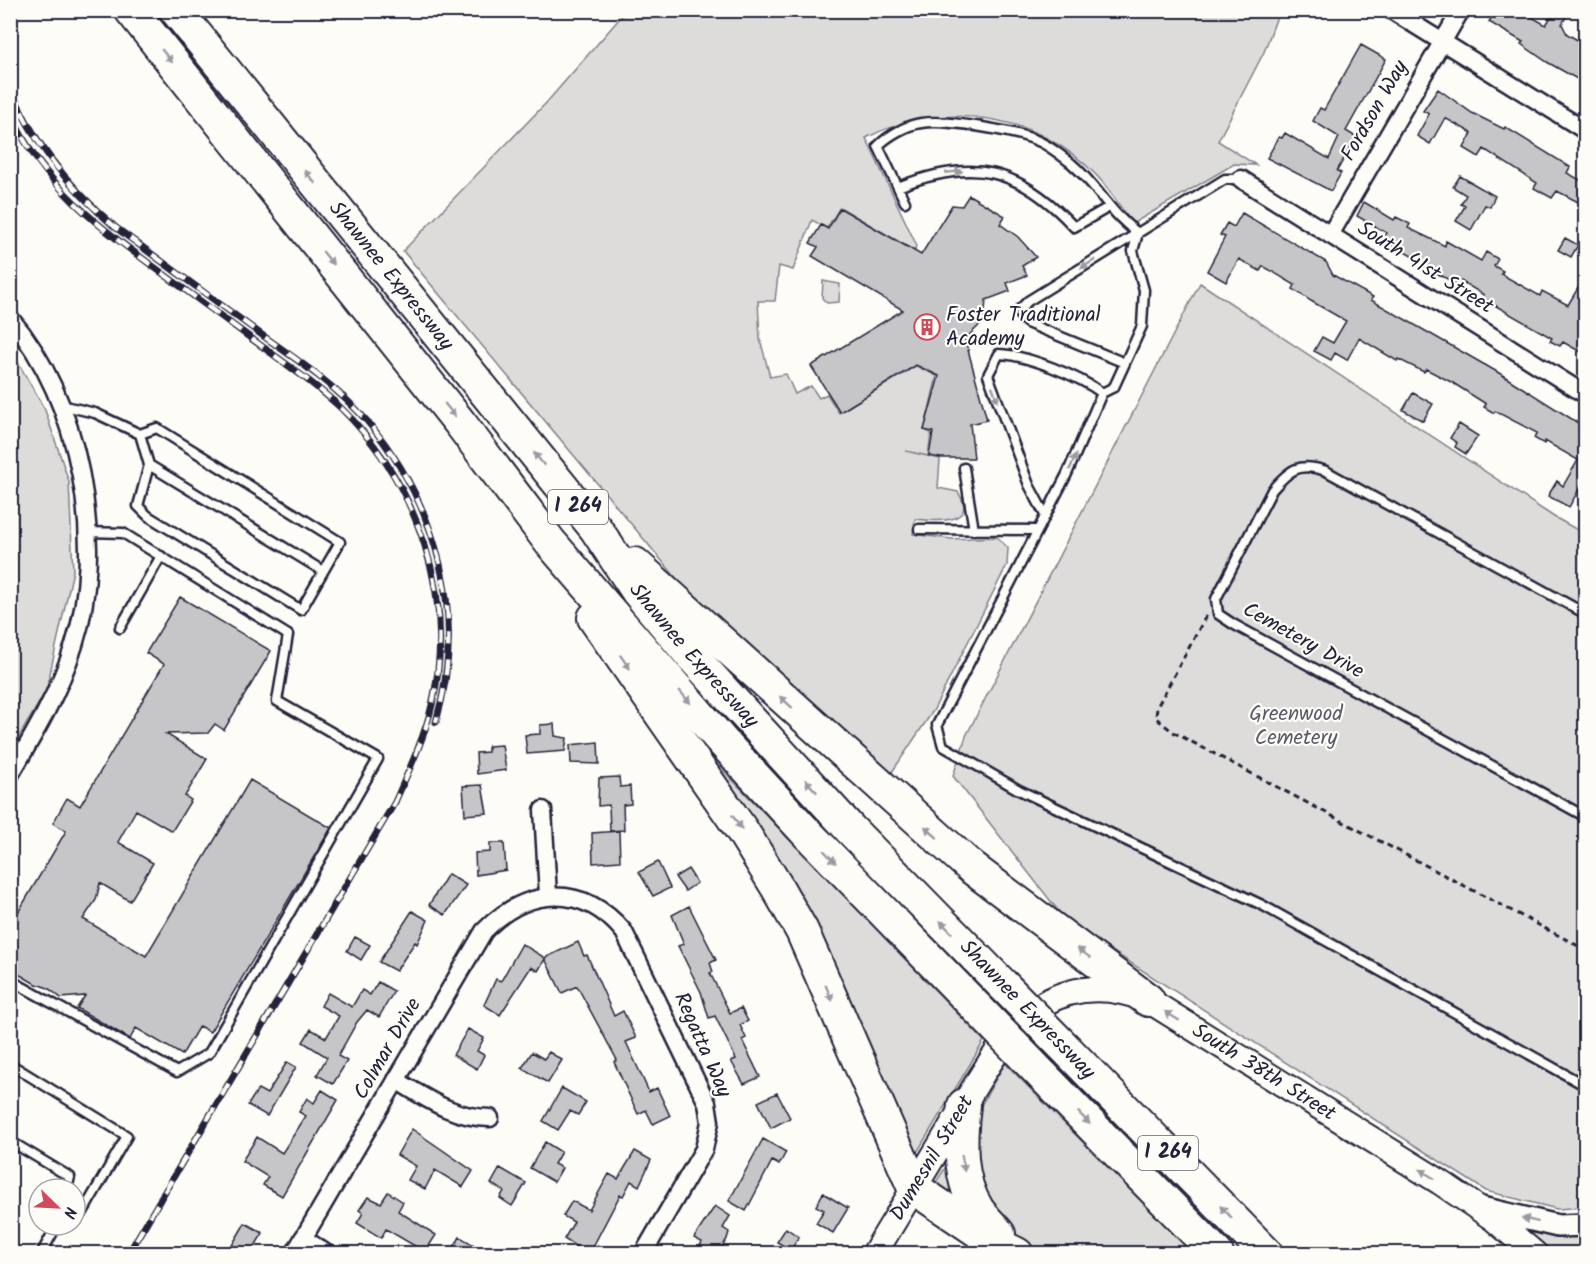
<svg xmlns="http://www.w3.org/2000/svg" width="1596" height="1264" font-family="Kalam,sans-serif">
	<rect width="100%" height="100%" fill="#fdfcf7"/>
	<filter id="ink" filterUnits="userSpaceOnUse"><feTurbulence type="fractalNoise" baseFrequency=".0167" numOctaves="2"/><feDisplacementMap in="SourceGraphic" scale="12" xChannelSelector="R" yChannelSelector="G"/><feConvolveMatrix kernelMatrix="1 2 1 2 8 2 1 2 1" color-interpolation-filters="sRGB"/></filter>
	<g filter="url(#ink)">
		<path fill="#dddcdb" stroke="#807f8b" stroke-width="1.5" d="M626,11H1279L1264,52L1218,141L1256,165L1234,164L1132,224C1121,207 1110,190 1097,176C1038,113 941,99 866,138L916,244L915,251L840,207L827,228L812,220L793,270L779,266L775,301H758L760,339L770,377L786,374L795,394L811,386L819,398L827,394L839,413L916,366L937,376L924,430L931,433L928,456L906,451L940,459L938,488L958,492C980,526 932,521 915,519L913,534L951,539L997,537L1008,548L1007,565L933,711L890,775L683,586L403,251L547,102Z
			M823,281L840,284L839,302L827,303L822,298Z
			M1200,283L1554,517L1585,534V1207L1557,1209L1486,1191L1067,922L953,776L966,736Z
			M11,350L45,410L69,482L73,571L46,691L11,750Z
			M691,737L984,1041L916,1154Z
			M1005,1063L1192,1253H1039L1015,1238L981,1203L974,1118Z
			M953,1156L971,1211L934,1185Z
			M1523,1227L1585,1232V1253H1548Z"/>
		<path fill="#c6c6c8" stroke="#22223b" stroke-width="1.5" d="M1495,10H1519L1546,25L1555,10H1570L1562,24L1567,34L1586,45V84L1547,62L1521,44L1523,42L1489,22Z
			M1361,45L1386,59L1346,131L1356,137L1337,171L1341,173L1331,191L1267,158L1279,137L1282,138L1285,133L1329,159L1339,137L1313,121L1320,108L1324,110Z
			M1438,89L1472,113L1504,129L1505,127L1570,167L1567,173L1586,183V206L1557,191L1552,198L1534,188L1537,183L1484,149L1479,157L1464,148L1472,133L1445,118L1430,144L1417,136L1429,114L1423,111Z
			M1460,176L1495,196L1490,207L1485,205L1471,230L1456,221L1465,206L1461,204L1466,195L1453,187Z
			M969,195L1005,216L1000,224L1018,237L1036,257L1022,266L1027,275L1007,283L1010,291L986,300L984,321L965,339L987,420L970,424L974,458H941L929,456L933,432L924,430L939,376L916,365L840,412L811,366L903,310L812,256L818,247L810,243L821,225L828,229L840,208L921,255L952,205L962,206Z
			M1364,202L1394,220L1396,217L1410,224L1408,228L1431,239L1445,246L1446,241L1481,261L1486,252L1498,259L1494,266L1503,271L1501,274L1540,296L1542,291L1568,305L1578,288L1586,293V355L1563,342L1560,346L1550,341L1552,338L1482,298L1484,295L1461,281L1459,285L1440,275L1426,268L1428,265L1383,240L1387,233L1357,216Z
			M1242,213L1326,262L1333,275L1373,297L1371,300L1499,373L1586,428V477L1569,507L1548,496L1557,481L1563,486L1578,460L1545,441L1544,444L1534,438L1537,433L1495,411L1494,413L1484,407L1486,404L1453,383L1426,369L1424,372L1398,359L1397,361L1359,338L1347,360L1335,353L1331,360L1314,351L1322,337L1333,343L1346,321L1311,301L1293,289L1295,285L1263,266L1260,271L1239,259L1226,282L1207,271L1225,237L1220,235L1227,223L1234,227Z
			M1565,238L1578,245L1571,257L1558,250Z
			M1413,393L1433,404L1423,421L1403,410Z
			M1459,424L1478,436L1466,454L1455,447L1457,443L1450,438Z
			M180,597L271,651L224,730L215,724L208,733L166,734L207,759L185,796L191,800L172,831L136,810L118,842L153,863L130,901L100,883L96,900L83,919L146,956L250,780L331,828L210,1032L199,1026L182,1055L136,1028L130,1039L77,1008L85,996L61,998L48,988L34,983L10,969V913L16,916L66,831L53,823L67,798L80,806L164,664L146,653Z
			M554,724L555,736L567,738L565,751L527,754L525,735L540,734V725Z
			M598,742L599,764L571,763L570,745Z
			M502,745L506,770L477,774L476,753L488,752V746Z
			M619,777L620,787L630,786L631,804L623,805L624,830L610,831L609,805L598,806L599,778Z
			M482,785L487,813L465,815L463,786Z
			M619,831L620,861L593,863L592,833Z
			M490,843H504L506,870L476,875L475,853L490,852Z
			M658,862L670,888L653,896L639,872Z
			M688,869L697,883L685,891L675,877Z
			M448,874L466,885L445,915L429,905Z
			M689,906L716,960L710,963L713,972L710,973L730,1013L741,1008L748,1021L740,1025L746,1038L742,1040L760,1077L744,1084L731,1061L736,1059L715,1016L709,1018L701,992L678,946L684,944L672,915Z
			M412,911L428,920L417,944L415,942L396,971L379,962Z
			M355,937L370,945L361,960L347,951Z
			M578,942L584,956L587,955L614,1016L623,1011L636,1038L626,1042L649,1092L657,1088L670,1116L653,1124L646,1110L638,1114L614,1062L617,1060L577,986L562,993L545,959L538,971L531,967L500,1015L484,1005L496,979L501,981L522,944L545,958Z
			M378,982L394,991L379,1017L367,1010L357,1022L338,1056L347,1061L333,1084L317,1075L327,1057L303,1042L311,1029L326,1038L339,1016L321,1006L328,993L352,1007L362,990L370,995Z
			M468,1029L484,1038L477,1051L484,1055L477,1069L453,1055Z
			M532,1052L544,1059L549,1052L562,1060L548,1083L522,1068Z
			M287,1062L296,1067L267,1116L248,1105L258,1089L267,1094Z
			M562,1088L586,1102L578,1115L570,1111L558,1130L543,1121Z
			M322,1090L338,1100L282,1196L263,1185L268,1177L242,1161L257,1137L282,1153L306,1116L299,1112L307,1098L314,1103Z
			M777,1093L790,1118L771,1128L758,1102Z
			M412,1129L473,1171L463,1187L435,1170L425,1189L408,1180L416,1166L397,1155Z
			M763,1139L786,1152L779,1165L772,1161L746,1211L729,1201Z
			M545,1142L561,1152L554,1164L562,1168L554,1182L530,1168Z
			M635,1151L651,1160L639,1186L631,1181L623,1196L620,1195L589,1254H573L577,1247L564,1239L574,1222L563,1216L572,1201L589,1210L609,1174L618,1179Z
			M500,1168L526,1183L512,1206L500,1198L504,1191L491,1184Z
			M388,1192L403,1202L398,1211L436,1235L425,1252L386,1229L381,1238L357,1223L363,1213L359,1210L368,1197L381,1203Z
			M823,1193L848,1208L833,1233L816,1223L824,1210L816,1206Z
			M715,1206L730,1216L723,1228L729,1232L727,1239L718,1254H696L702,1242L694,1238Z
			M245,1223L263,1233L250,1254H227Z
			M786,1228L799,1237L791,1250L777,1242Z
			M460,1237L474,1245L469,1254H459L452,1250Z"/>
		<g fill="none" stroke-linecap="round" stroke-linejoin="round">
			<g stroke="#22223b" stroke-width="13">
				<path id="service" d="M898,187C973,157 1019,168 1074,227L1109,207
					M905,202L878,146C888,136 906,125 921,123C945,119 1016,131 1038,141C1050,146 1062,156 1072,164C1098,186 1109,213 1138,233
					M1125,363L1027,323L1020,316L1021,308L1028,301L1225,179H1241
					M1102,393L1114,387L1142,326L1144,290L1133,251L1138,233
					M61,405L95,413L140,434L157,428L340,542L301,610L148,516L138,506L149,465L140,434
					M149,465L323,571
					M964,468L974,530
					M1044,513L1029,485L988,375L999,354C1027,355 1079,376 1102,393L1067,474L937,725L943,746L1019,790L1262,905L1586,1086
					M919,529L1035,530
					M1586,614L1326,471C1299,462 1290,469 1272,490L1216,599L1218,614L1233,624L1586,817
					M120,628L161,556
					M10,980L177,1072L209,1053L378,759L277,701L288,635L123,533L87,532
					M10,1064L127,1136L83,1212
					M10,1141L70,1177L67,1189
					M41,1254L57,1225"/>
			</g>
			<g stroke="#22223b" stroke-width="21">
				<path id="minor" d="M1391,10L1586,131
					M1241,179L1586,395
					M1330,235L1461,10
					M10,318C80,399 107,544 74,645C59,692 35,733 10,775
					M543,810L548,895
					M396,1080C426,1098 453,1118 490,1118
					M303,1238L327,1254
					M294,1254L484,931C527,887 583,883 624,932L707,1103L710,1122L704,1149L643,1254"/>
			</g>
			<g stroke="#22223b" stroke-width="26">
				<path id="tertiary" d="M1477,1207L1558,1226L1586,1225"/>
			</g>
			<g stroke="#22223b" stroke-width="28">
				<g id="secondary">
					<path id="s1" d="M874,1254C899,1213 923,1173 948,1132C970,1095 1006,1026 1043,1004C1077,984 1113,986 1148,1000L1440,1182L1494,1219L1535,1254"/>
				</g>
			</g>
			<g stroke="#22223b" stroke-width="36">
				<g id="motorway">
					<path d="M131,10L460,423L550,542L721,740L804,830L979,1010"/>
					<path id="s2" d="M176,10L596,529L638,592L689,653L850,829L1002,984"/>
					<path d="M635,564L972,868L1148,1000"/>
					<path d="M594,618L743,832L777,887L802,931L914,1188L997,1244L1017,1254"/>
					<path d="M1069,1052L1267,1254"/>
					<path d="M1043,1076L1217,1254"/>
					<path d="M964,1105C960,1139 958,1179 978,1210C984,1218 992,1226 999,1234"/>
				</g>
			</g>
			<path stroke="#22223b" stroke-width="3" stroke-dasharray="6 4.5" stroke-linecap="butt" d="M1206,616L1157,707L1156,718L1173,732L1586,950"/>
			<use href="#service" stroke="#fdfcf7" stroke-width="8"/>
			<use href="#minor" stroke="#fdfcf7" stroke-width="16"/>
			<use href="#tertiary" stroke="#fdfcf7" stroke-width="21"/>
			<use href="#secondary" stroke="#fdfcf7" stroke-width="24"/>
			<use href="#motorway" stroke="#fdfcf7" stroke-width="32"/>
			<g stroke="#22223b" stroke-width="7">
				<path id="rail" d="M10,86C32,143 70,188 115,227C164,263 213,299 262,335C299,361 337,387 367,421C438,505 467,616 436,722
					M10,112C41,185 103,230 165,275C199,300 233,325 267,350C293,369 319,387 342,409C418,484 457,599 432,705C424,739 409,770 395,802L128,1254"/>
			</g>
			<use href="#rail" stroke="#fdfcf7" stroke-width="4.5" stroke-dasharray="14" stroke-linecap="butt"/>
			<g stroke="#22223b" stroke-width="36" stroke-linecap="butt">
				<path id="motorway-bridge" d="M1002,984L1069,1052
					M979,1010L1043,1076"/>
			</g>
			<use href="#motorway-bridge" stroke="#fdfcf7" stroke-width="32"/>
		</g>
		<defs><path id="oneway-solid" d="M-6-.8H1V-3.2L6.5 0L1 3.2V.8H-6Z" transform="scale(1.5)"/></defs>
		<g fill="#9a9aa2">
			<use href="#oneway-solid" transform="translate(167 56) rotate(51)"/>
			<use href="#oneway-solid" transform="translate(954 172) rotate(-5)"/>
			<use href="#oneway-solid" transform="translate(310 177) rotate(-129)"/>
			<use href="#oneway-solid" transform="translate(328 258) rotate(51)"/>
			<use href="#oneway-solid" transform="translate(1088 264) rotate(149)"/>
			<use href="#oneway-solid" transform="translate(995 394) rotate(70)"/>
			<use href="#oneway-solid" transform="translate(450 410) rotate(51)"/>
			<use href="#oneway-solid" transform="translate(539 459) rotate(-129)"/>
			<use href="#oneway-solid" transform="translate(1073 462) rotate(-65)"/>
			<use href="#oneway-solid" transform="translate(625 662) rotate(55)"/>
			<use href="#oneway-solid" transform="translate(685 697) rotate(50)"/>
			<use href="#oneway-solid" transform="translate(786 702) rotate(-138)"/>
			<use href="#oneway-solid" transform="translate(811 786) rotate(-133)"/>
			<use href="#oneway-solid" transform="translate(737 822) rotate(55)"/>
			<use href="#oneway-solid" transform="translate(931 832) rotate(-138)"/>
			<use href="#oneway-solid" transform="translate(830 857) rotate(46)"/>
			<use href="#oneway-solid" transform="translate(946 927) rotate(-134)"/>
			<use href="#oneway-solid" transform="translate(1084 953) rotate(-143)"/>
			<use href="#oneway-solid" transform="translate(829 993) rotate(66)"/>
			<use href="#oneway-solid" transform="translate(1172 1016) rotate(-148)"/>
			<use href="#oneway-solid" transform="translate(1084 1118) rotate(46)"/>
			<use href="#oneway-solid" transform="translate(963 1163) rotate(81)"/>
			<use href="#oneway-solid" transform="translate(1427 1174) rotate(-148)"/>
			<use href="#oneway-solid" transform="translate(1226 1212) rotate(-135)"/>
			<use href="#oneway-solid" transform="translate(1530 1220) rotate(-166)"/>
		</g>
	</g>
	<defs>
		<g id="building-ring" transform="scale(1.35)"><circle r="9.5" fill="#fdfcf7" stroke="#d1495b" stroke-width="1.5"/><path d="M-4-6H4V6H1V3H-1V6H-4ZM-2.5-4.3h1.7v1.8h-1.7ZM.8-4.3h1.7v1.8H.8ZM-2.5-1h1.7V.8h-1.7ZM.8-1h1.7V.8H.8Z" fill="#d1495b"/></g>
	</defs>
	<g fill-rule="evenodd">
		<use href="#building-ring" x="927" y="327"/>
	</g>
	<g text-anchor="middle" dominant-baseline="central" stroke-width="4.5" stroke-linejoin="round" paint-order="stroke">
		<g fill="#fdfcf7" stroke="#646373" stroke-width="1.5">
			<rect x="548" y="490" width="60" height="34" rx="4.5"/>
			<rect x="1138" y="1136" width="60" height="34" rx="4.5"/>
		</g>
		<g font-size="20" font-weight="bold" fill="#22223b">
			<text x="578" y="507">I 264</text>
			<text x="1168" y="1153">I 264</text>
		</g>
		<g font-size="21" fill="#22223b" stroke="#fdfcf7">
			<text transform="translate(1375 111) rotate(-60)">Fordson Way</text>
			<text transform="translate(1425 268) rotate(32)">South 41st Street</text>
			<text stroke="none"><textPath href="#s2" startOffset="342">Shawnee Expressway</textPath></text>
			<text transform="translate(1303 641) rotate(29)">Cemetery Drive</text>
			<text stroke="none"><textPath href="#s2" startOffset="828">Shawnee Expressway</textPath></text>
			<text transform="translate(1027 1010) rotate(46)">Shawnee Expressway</text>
			<text transform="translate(702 1045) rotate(66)">Regatta Way</text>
			<text transform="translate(388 1049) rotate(-60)">Colmar Drive</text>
			<text stroke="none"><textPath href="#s1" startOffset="549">South 38th Street</textPath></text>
			<text stroke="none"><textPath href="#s1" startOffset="112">Dumesnil Street</textPath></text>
		</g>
		<g font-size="21" fill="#22223b" stroke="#fdfcf7" text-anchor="start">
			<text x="946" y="315">Foster Traditional<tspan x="946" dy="24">Academy</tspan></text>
		</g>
		<g font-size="21" fill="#5a5a6b" stroke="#fdfcf7">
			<text x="1296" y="714">Greenwood<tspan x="1296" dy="24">Cemetery</tspan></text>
		</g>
	</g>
	<rect width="1596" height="1264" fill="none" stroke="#fdfcf7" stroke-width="36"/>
	<rect x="18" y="18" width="1560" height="1228" fill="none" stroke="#22223b" stroke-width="2" filter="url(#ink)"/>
	<g transform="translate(57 1207) rotate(114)"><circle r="28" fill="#fdfcf7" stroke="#a5a5ac" stroke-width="1.5"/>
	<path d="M0-4.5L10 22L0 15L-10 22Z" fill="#d1495b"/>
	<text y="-9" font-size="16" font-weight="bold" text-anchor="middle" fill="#22223b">N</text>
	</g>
</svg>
